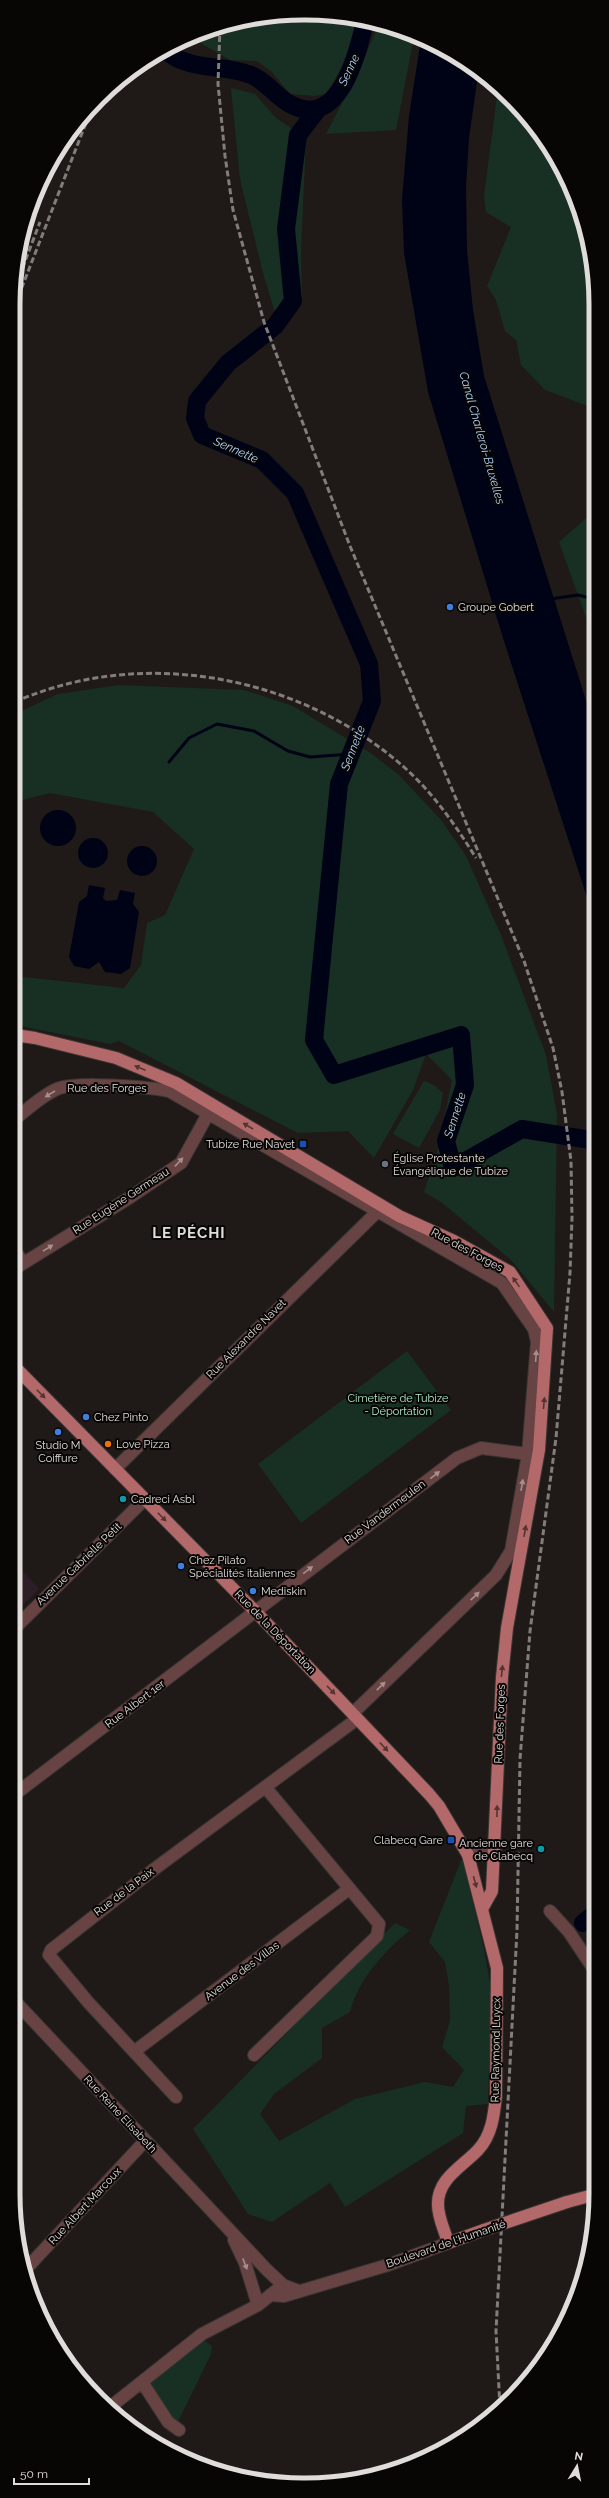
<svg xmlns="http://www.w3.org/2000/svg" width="609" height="2498" font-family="Raleway,sans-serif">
	<rect width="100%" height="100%" fill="#1f1a17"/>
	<path fill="#2d1d26" d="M14,1561L39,1589L14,1614Z"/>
	<path fill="#182f23" d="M286,14L343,16L355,19C357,46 339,72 326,94L314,96L290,94L272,72L257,61L230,60L190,37L229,23Z
		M378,26L414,37L396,130L326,134L361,66Z
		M231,88L255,94L276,118L306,138L301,251L302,299L280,329L263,273L240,179Z
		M498,89L511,99L566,176L594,267V405H585L545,390L521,365L516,340L505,331L496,300L487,286L511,227L486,212L484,196Z
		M594,511V640L559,542Z
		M119,685L244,690L293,706L372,754L399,775L442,821L466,856L501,935L546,1055L557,1114L554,1312L511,1260L441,1202L424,1192L438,1150L452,1080L426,1054L413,1090L374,1158L348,1131L298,1133L119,1041L110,1044L15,1025V976L124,988L141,965L147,923L165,915L194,849L153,812L50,793L15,802L19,712L58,694Z
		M424,1081L434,1085L443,1093L440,1110L419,1148L393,1134Z
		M407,1351L451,1410L301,1523L258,1464Z
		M462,1858L483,1945L491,1988L488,2104L466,2106L463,2133L345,2207L330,2183L272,2222L248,2214L193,2129L395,1923L410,1930C384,1952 359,1978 350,2012L322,2028V2058L274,2094L260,2114L279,2141L355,2099L425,2082L453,2087L464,2070L442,2047L450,2021L449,1985L445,1962L429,1942Z
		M204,2340L212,2346L211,2354L178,2422L173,2420L150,2384L151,2380Z"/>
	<path fill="#000315" d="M421,39L434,43L478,75L469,138L466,187L467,250L473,310L484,376L594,726V919L503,638L428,392L404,253L402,199L409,116Z
		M40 828a18 18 0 1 1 36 0a18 18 0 1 1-36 0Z
		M78 853a15 15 0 1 1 30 0a15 15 0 1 1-30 0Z
		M127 861a15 15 0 1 1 30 0a15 15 0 1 1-30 0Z
		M89,885L105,888L103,898L106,901L117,900L120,890L135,893L133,904L139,912L130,968L121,974L105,972L99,962L89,969L74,966L69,957L79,902L87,896Z"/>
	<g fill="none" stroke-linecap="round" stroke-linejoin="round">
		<path stroke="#000315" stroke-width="3" d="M550,599L578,595L594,599
			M169,762L189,738L217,724L254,731L288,751L310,757L351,754"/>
		<path stroke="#000315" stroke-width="18" d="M165,50C188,71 220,64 248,74C264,78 276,97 290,104C339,131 357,55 365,22
			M318,109L298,135L286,229L293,301L275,326L228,363L197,401L195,418L202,435L262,460L295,493L369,664L372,701L339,784L314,1040L334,1075L461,1035L465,1085L446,1141L453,1168L522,1129L591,1140L594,1145
			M583,1923L593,1915"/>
		<g stroke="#3a3532" stroke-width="14">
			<path id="minor" d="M14,1120C28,1109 41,1096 57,1089C75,1081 148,1087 169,1091L502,1283L534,1329L537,1342L528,1454L511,1551L496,1575L353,1713
				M14,1249L23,1263
				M14,1269L129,1198L181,1163L208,1114
				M115,1469L378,1211
				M14,1629L145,1499
				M14,1795L457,1458L481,1448L528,1454
				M468,1855H483L495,1850
				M550,1911L569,1932L593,1968
				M13,1999L267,2270L283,2285L299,2291
				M135,2051L349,1889
				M254,2055L377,1936L379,1924L266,1788
				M176,2097L88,2002L49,1955L51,1950L153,1870L357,1719
				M234,2240L245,2263L258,2305
				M25,2270L145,2141
				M270,2295L284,2296L388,2265L448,2243
				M142,2382L168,2422L179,2430
				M109,2408L202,2334L258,2305L283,2285"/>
		</g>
		<g stroke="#3a3532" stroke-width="14">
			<path id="major" d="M15,1035L35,1038L116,1058L176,1083L399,1216L454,1241L510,1272L547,1328L539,1450L507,1628L502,1677L492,1891L482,1909
				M14,1366L255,1611L429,1794L439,1806L468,1855L497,1968L496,2096C494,2115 492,2135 478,2150C462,2167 437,2179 438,2205C438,2218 445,2231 448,2243L484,2230
				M567,2202L593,2195"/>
		</g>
		<use href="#minor" stroke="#674343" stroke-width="12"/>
		<use href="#major" stroke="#b36969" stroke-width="12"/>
		<path stroke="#827d7b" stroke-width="3" stroke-dasharray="6 3" stroke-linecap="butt" d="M220,27L218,84L225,156L233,210L264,322L350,546L524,961L553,1048L562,1092L571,1161L572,1218L570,1273L556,1438L530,1631L520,1759L517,1930L496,2331L500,2408
			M16,285L40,222
			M15,305L93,105
			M15,702C143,645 302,676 405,768C434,794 456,826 476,858"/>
		<g stroke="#3a3532" stroke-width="14" stroke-linecap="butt">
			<path id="major-bridge" d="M484,2230L567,2202"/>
		</g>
		<use href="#major-bridge" stroke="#b36969" stroke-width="12"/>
	</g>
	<defs><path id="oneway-solid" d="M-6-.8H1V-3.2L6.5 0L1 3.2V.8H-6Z"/></defs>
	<g fill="#553332">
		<use href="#oneway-solid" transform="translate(140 1068) rotate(-158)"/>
		<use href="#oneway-solid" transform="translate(248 1126) rotate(-149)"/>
		<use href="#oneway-solid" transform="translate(516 1282) rotate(-125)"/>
		<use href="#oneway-solid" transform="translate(41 1394) rotate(45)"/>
		<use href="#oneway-solid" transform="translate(544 1403) rotate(-85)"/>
		<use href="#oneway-solid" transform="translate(162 1517) rotate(45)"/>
		<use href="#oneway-solid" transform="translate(525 1531) rotate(-80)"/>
		<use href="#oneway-solid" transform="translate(502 1671) rotate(-84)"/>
		<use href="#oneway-solid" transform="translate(331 1690) rotate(46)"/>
		<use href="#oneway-solid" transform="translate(384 1747) rotate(47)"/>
		<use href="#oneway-solid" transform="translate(497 1811) rotate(-89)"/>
		<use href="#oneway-solid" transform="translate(475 1882) rotate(75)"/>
	</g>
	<g fill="#a4908e">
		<use href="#oneway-solid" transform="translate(50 1094) rotate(148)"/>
		<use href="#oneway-solid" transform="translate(179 1162) rotate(-47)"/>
		<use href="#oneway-solid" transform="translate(48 1248) rotate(-32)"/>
		<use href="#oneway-solid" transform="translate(536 1356) rotate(-86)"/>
		<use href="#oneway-solid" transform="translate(435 1475) rotate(-38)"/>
		<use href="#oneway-solid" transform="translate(522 1485) rotate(-80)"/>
		<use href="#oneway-solid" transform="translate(308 1570) rotate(-37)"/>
		<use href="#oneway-solid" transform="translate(475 1596) rotate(-43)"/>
		<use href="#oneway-solid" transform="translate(381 1686) rotate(-44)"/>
		<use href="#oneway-solid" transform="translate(245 2264) rotate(69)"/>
	</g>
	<g fill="#3f7fe0" stroke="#080605" stroke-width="1.5">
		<circle cx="450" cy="607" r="4"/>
		<circle cx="86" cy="1417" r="4"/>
		<circle cx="58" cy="1432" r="4"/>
		<circle cx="181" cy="1566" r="4"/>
		<circle cx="253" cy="1591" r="4"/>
	</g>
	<g fill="#1a4fb4" stroke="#080605" stroke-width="1.5">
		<rect x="299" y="1140" width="8" height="8" rx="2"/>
		<rect x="447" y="1836" width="8" height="8" rx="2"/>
	</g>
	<circle fill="#6b7280" stroke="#080605" stroke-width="1.5" cx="385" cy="1164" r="4"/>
	<circle fill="#e8710a" stroke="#080605" stroke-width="1.5" cx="108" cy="1444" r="4"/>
	<g fill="#0f9aa8" stroke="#080605" stroke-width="1.5">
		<circle cx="123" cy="1499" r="4"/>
		<circle cx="541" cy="1849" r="4"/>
	</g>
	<g text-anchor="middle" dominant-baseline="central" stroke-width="4" stroke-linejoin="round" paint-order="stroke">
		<g font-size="11" fill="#e0dcda" stroke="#080605" text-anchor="start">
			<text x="458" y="607">Groupe Gobert</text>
			<text x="295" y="1144" text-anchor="end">Tubize Rue Navet</text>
			<text x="393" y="1158">Église Protestante<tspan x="393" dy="13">Évangélique de Tubize</tspan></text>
			<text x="94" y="1417">Chez Pinto</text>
			<text x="116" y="1444">Love Pizza</text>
			<text x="58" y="1445" text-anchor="middle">Studio M<tspan x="58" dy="13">Coiffure</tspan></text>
			<text x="131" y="1499">Cadreci Asbl</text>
			<text x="189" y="1560">Chez Pilato<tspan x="189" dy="13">Spécialités italiennes</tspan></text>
			<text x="261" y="1591">Mediskin</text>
			<text x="443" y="1840" text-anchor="end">Clabecq Gare</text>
			<text x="533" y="1843" text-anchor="end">Ancienne gare<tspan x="533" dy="13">de Clabecq</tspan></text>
		</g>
		<g font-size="11" fill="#e0dcda" stroke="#080605">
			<text x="107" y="1088">Rue des Forges</text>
			<text transform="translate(121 1201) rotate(-33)">Rue Eugène Germeau</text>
			<text transform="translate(467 1250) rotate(28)">Rue des Forges</text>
			<text transform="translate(246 1339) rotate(-45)">Rue Alexandre Navet</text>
			<text transform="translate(385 1512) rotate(-37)">Rue Vandermeulen</text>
			<text transform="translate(79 1564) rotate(-44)">Avenue Gabrielle Petit</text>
			<text transform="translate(275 1632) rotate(46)">Rue de la Déportation</text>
			<text transform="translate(135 1704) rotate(-37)">Rue Albert 1er</text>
			<text transform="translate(500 1724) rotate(-88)">Rue des Forges</text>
			<text transform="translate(124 1892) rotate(-37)">Rue de la Paix</text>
			<text transform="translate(242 1971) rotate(-37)">Avenue des Villas</text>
			<text transform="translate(496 2050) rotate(-89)">Rue Raymond Luycx</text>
			<text transform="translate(120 2114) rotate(47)">Rue Reine Elisabeth</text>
			<text transform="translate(85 2206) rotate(-47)">Rue Albert Marcoux</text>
			<text transform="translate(446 2244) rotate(-19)">Boulevard de l'Humanité</text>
		</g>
		<g font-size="11" fill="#abecc8" stroke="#080605">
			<text x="398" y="1398">Cimetière de Tubize<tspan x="398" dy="13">- Déportation</tspan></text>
		</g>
		<g font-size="12" font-style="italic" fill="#afd1f8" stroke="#080605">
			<text transform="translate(349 70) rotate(-65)">Senne</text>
			<text transform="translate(482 438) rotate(74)">Canal Charleroi-Bruxelles</text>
			<text transform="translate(236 450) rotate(24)">Sennette</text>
			<text transform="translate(353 748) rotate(-69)">Sennette</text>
			<text transform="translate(455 1115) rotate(-72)">Sennette</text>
		</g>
		<g font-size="15" font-weight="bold" letter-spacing="1" fill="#e0dcda" stroke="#080605">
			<text x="189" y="1233">LE PÉCHI</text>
		</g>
	</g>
	<path d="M0 0H609V2498H0ZM304 20H305A284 284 0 0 1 589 304V2194A284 284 0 0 1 305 2478H304A284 284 0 0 1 20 2194V304A284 284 0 0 1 304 20Z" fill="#080605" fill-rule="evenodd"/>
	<path fill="none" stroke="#e0dcda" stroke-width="5" d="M304 20H305A284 284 0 0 1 589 304V2194A284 284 0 0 1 305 2478H304A284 284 0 0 1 20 2194V304A284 284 0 0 1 304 20Z"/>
	<g transform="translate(577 2466) rotate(10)" stroke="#080605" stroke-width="3" paint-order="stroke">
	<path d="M0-3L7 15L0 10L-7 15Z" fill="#e0dcda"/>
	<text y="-6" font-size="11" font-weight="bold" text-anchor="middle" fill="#e0dcda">N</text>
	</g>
	<path d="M14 2478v6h75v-6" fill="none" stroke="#e0dcda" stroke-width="2"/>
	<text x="20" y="2478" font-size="12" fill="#e0dcda" stroke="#080605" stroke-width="3" paint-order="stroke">50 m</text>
</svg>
